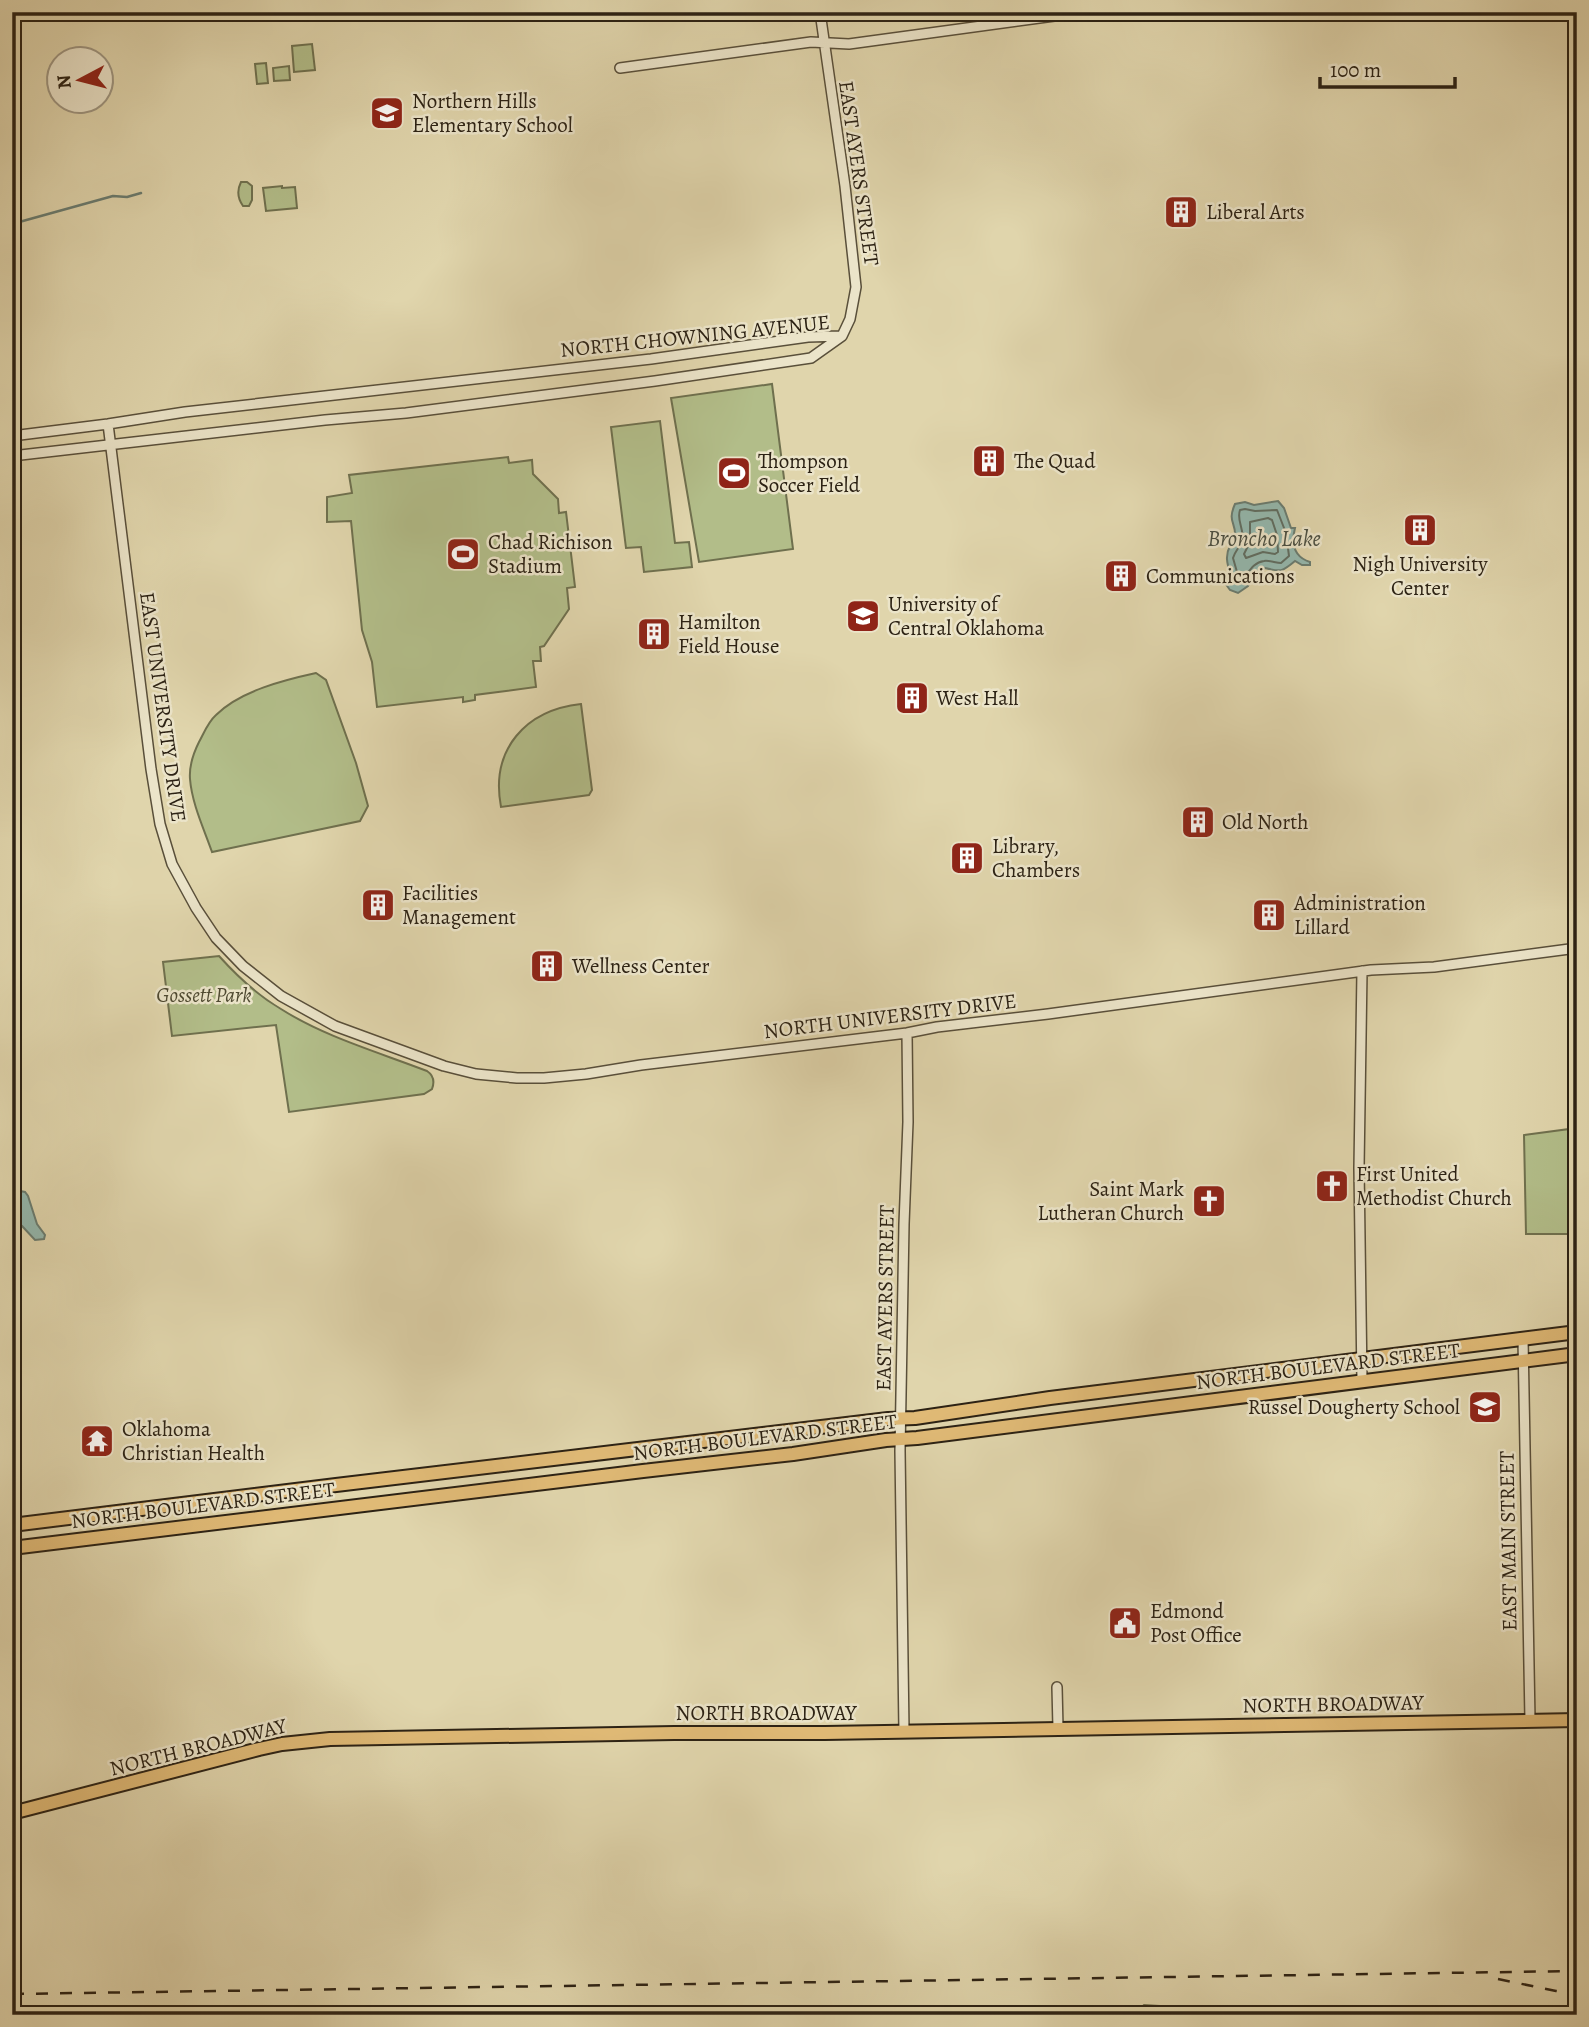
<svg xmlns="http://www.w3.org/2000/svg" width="1589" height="2027" font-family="Alegreya,serif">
	<rect width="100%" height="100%" fill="#e0d5ac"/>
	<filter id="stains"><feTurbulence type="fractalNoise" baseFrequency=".00286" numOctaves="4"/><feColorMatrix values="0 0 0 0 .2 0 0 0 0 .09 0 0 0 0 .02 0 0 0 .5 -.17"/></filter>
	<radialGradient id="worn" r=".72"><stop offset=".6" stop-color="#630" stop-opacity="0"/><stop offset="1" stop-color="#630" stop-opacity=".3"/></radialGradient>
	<path fill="#b2bd89" stroke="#6f704e" stroke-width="2" d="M312,44L315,70L294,72L292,46Z
		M266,63L268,83L257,84L255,64Z
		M289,66L290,80L274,81L273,68Z
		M241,182H247L252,186V200L249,206H243C238,199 237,190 241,182Z
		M282,186V188L295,187L297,208L266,211L263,188Z
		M772,384L793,549L699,562L671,398Z
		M660,421L675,543L689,542L692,567L644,572L641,547L626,548L611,427Z
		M508,457L509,463L532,460L533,474L558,499L559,513L566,512L575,587L567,588L569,609L544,646L540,647L541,661H533L536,687L475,695V700L463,702V697L377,707L372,662L362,630L351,521L327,522V497L352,493L349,475Z
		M316,673L326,680L356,763L368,806L360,821L212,852C204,829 192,804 190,779C189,766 193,754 199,742C204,733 208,722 216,715C240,691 284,680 316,673Z
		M581,704L592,790L589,795L501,807C490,749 526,710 581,704Z
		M219,956C237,976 257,995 281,1009C325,1037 378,1052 427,1071C433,1075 435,1081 432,1089L424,1094L289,1112L276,1025L172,1036L163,962Z
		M1577,1128V1234H1526L1524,1135Z
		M1144,2005L1175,2007L1180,2015H1134Z"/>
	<path fill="#94b8ae" stroke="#6a7c70" stroke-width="2" d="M1278,501L1284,508L1291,528H1295C1291,544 1294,557 1310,562V565H1302L1295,561C1282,572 1281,572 1265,568L1255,573L1248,586L1238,593L1230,590L1225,583L1230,573C1227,563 1225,555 1230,546C1234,540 1234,542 1235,536C1236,522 1227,522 1235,504L1245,502L1254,505Z
		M20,1191L25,1192L28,1196L37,1224L45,1235L44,1239L35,1240L22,1226L12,1223V1195Z"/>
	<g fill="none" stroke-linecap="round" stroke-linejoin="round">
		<path stroke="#606d61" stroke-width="2" d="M1245,509L1255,511L1277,510L1286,533L1289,556L1281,563C1276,563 1269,560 1264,561C1250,563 1248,577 1238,583L1235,581L1237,572L1233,558C1235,551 1240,547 1242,541C1245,529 1236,521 1240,510Z
			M1268,518L1272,520L1277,535L1278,552L1275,554L1263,552L1246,558L1244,554L1250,542V522Z"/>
		<path stroke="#6a7c70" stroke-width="2.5" d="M12,224L113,196L127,197L141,193
			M1129,2013L1130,2015"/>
		<g stroke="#594f3a" stroke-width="12">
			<path id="minor" d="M820,12L845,186L856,287L850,319L842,336
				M620,68L811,42L849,44L1084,12
				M108,424L151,769L160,824L172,864L196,908L216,938L243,966L281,996L335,1026L444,1066L476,1074L517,1078H544L586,1074L641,1065L907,1033L937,1027L1048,1014L1371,970L1434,967L1577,948
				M12,436L108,424L185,412L651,359L808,337L840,336
				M12,456L325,420L406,413L655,381L811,358L842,336
				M1362,971L1359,1168L1362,1381
				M1523,1339L1530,1720
				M1057,1687L1058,1728
				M904,1731L900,1451L904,1224L908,1122L907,1033"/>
		</g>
		<g stroke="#2c2214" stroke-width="16">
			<path id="major" d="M12,1525L336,1485L888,1419L915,1418L1050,1398L1577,1332
				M12,1548L643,1471L793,1454L886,1440L917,1438L1577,1354
				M12,1813L259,1749L282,1744L330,1739L674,1733H825L1577,1720"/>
		</g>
		<use href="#minor" stroke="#ebe4c9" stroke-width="9"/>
		<use href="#major" stroke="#e0ba76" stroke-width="12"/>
		<path stroke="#2c2214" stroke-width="2.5" stroke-dasharray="12 12" stroke-linecap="butt" d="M1498,1979L1556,1991L1577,1994
			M12,1994L1577,1971"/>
	</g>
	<defs>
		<g id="school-square" transform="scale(1.75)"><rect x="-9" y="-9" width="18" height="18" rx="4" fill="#8f2418" stroke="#ebe4c9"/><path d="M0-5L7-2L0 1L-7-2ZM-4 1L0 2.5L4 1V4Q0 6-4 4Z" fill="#fff"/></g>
		<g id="building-square" transform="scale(1.75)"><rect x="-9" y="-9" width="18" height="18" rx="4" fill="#8f2418" stroke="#ebe4c9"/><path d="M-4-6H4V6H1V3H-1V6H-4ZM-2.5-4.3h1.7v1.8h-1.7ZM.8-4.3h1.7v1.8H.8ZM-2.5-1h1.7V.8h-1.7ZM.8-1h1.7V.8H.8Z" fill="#fff"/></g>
		<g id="stadium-square" transform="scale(1.75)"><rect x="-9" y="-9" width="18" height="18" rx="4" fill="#8f2418" stroke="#ebe4c9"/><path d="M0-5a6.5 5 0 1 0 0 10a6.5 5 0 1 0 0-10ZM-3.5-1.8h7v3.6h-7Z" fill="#fff"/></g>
		<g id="university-square" transform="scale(1.75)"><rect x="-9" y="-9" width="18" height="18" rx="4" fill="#8f2418" stroke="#ebe4c9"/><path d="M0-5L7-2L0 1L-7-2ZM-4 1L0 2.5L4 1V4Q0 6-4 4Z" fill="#fff"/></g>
		<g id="church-square" transform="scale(1.75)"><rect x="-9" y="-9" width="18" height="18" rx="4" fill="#8f2418" stroke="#ebe4c9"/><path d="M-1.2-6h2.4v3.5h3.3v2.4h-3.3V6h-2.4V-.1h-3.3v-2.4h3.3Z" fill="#fff"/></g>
		<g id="temple-square" transform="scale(1.75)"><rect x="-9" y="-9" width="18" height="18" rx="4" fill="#8f2418" stroke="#ebe4c9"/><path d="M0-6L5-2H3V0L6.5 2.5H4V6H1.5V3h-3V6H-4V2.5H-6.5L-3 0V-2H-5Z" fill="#fff"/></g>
		<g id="civic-square" transform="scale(1.75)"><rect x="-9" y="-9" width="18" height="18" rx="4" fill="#8f2418" stroke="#ebe4c9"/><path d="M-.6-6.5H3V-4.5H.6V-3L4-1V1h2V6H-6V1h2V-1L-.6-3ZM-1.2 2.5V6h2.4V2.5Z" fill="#fff"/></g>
	</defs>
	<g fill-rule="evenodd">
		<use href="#school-square" x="387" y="113"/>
		<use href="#building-square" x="1181" y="212"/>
		<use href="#building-square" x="989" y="461"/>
		<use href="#stadium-square" x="734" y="473"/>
		<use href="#building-square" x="1420" y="530"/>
		<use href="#stadium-square" x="463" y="554"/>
		<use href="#building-square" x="1121" y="576"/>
		<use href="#university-square" x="863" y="616"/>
		<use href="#building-square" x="654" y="634"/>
		<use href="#building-square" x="912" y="698"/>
		<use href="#building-square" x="1198" y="822"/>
		<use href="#building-square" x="967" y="858"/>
		<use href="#building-square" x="378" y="905"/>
		<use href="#building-square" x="1269" y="915"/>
		<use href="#building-square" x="547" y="966"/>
		<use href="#church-square" x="1332" y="1186"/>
		<use href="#church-square" x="1209" y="1201"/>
		<use href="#school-square" x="1485" y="1407"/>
		<use href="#temple-square" x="97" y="1441"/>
		<use href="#civic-square" x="1125" y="1623"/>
	</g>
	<g text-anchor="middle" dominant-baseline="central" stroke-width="5" stroke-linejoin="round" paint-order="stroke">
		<g font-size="21" fill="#2c2214" stroke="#ebe4c9" text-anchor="start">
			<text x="412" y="101">Northern Hills<tspan x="412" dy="24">Elementary School</tspan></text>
			<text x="1206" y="212">Liberal Arts</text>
			<text x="758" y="461">Thompson<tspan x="758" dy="24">Soccer Field</tspan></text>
			<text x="1014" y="461">The Quad</text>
			<text x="488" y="542">Chad Richison<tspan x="488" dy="24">Stadium</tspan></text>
			<text x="1420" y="564" text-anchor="middle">Nigh University<tspan x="1420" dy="24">Center</tspan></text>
			<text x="1146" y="576">Communications</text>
			<text x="888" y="604">University of<tspan x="888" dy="24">Central Oklahoma</tspan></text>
			<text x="678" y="622">Hamilton<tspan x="678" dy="24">Field House</tspan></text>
			<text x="936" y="698">West Hall</text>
			<text x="1222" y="822">Old North</text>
			<text x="992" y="846">Library,<tspan x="992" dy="24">Chambers</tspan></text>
			<text x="402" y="893">Facilities<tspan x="402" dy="24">Management</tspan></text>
			<text x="1294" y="903">Administration<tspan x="1294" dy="24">Lillard</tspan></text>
			<text x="572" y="966">Wellness Center</text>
			<text x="1356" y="1174">First United<tspan x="1356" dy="24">Methodist Church</tspan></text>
			<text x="1184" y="1189" text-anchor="end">Saint Mark<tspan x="1184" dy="24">Lutheran Church</tspan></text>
			<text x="1460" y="1407" text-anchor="end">Russel Dougherty School</text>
			<text x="122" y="1429">Oklahoma<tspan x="122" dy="24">Christian Health</tspan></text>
			<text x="1150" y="1611">Edmond<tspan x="1150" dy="24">Post Office</tspan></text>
		</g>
		<g font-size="21" fill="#2c2214" stroke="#ebe4c9">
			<text transform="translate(859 173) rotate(82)">EAST AYERS STREET</text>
			<text transform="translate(695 336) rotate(-6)">NORTH CHOWNING AVENUE</text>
			<text transform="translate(163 707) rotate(82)">EAST UNIVERSITY DRIVE</text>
			<text transform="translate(890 1016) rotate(-7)">NORTH UNIVERSITY DRIVE</text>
			<text transform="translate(885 1298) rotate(-89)">EAST AYERS STREET</text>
			<text transform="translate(1328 1366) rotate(-7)">NORTH BOULEVARD STREET</text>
			<text transform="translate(765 1437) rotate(-7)">NORTH BOULEVARD STREET</text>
			<text transform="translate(203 1505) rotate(-7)">NORTH BOULEVARD STREET</text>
			<text transform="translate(1508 1541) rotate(-91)">EAST MAIN STREET</text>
			<text transform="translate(1333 1704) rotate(-1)">NORTH BROADWAY</text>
			<text x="766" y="1713">NORTH BROADWAY</text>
			<text transform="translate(198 1747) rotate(-14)">NORTH BROADWAY</text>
		</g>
		<g font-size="21" font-style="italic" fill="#4e4931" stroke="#ebe4c9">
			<text x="204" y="995">Gossett Park</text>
		</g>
		<g font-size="23" font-style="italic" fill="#4b4f42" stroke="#ebe4c9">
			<text x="1264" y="538">Broncho Lake</text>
		</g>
	</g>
	<rect width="1589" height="2027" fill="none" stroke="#e0d5ac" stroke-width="42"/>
	<rect x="14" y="14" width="1561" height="1999" fill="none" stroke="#2c2214" stroke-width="3.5"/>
	<rect x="21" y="21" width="1547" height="1985" fill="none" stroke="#2c2214" stroke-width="2"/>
	<g transform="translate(80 80) rotate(263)"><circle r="33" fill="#ebe4c9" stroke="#9f9681" stroke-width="2"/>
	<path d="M0-5L12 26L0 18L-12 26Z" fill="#8f2418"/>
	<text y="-10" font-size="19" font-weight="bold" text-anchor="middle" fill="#2c2214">N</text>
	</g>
	<path d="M1320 77v10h135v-10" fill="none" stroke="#2c2214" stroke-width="3.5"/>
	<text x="1330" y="77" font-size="21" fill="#2c2214" stroke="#ebe4c9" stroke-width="5" paint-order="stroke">100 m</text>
	<rect width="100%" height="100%" filter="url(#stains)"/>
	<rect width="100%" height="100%" fill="url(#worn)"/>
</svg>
